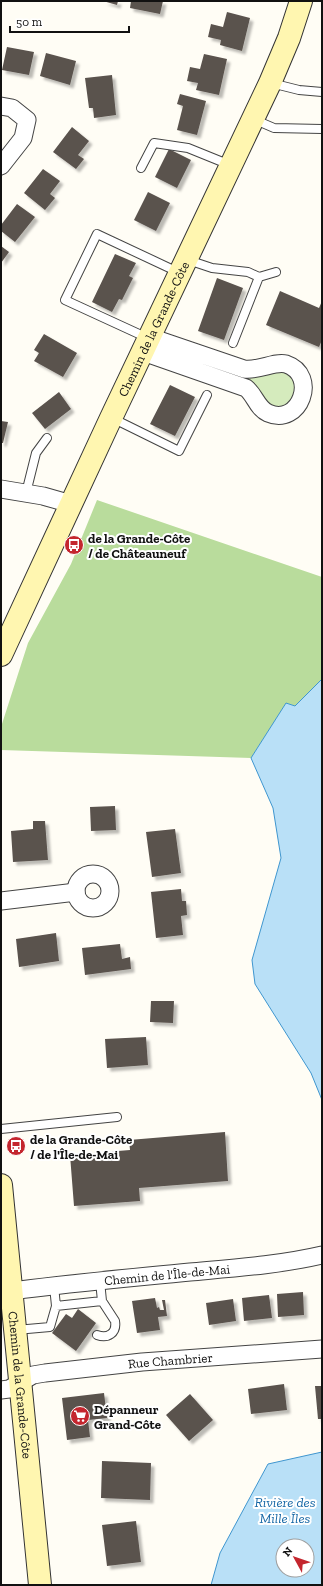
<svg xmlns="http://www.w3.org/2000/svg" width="323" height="1586" font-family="'Zilla Slab',serif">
	<defs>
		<filter id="shadow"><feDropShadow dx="3.5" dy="3.5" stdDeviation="1" flood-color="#0004"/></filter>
	</defs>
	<rect width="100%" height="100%" fill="#fffdf5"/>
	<path fill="#d5ebbd" d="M176,356L279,371L290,374L296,382L295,398L282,408L271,407L245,380Z"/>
	<path fill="#b9dc9c" d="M97,500L322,577L321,680L295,706L286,704L251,758L1,750V727L28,643L71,564Z"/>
	<path fill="#b9e0f7" stroke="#3f96cf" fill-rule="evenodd" d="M321,680H322V1100L311,1073L255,984L252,960L281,858L273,808L251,758L286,703L295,706Z
		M322,1452V1585H211L220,1553L268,1464ZM283,1546H307V1570H283Z"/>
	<path fill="#5a524d" filter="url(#shadow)" d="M103,1H118L117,5Z
		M131,1H163L160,14L130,8Z
		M227,12L250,18L242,51L220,45L221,40L208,37L211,24L223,27Z
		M7,47L34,52L29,75L2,70Z
		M46,53L76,61L70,85L40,76Z
		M204,54L227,59L219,95L196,90L198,83L187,81L190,67L200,69Z
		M112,75L116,115L94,118L93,108H89L85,78Z
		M180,94L206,101L197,135L177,130L183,106L177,104Z
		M72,127L89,141L78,155L84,159L76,169L53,152Z
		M169,149L191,160L177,188L155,177Z
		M43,169L60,181L50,194L55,198L45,210L24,193Z
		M148,192L170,203L156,231L134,220Z
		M17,204L35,217L15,242L1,231V225Z
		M1,246L9,252L1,263Z
		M115,254L136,263L129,276L133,278L122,300L119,299L112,312L92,302Z
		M217,278L243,288L224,340L198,331Z
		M280,291L319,308L322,301V340L319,347L266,325Z
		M44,334L77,353L63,377L34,361L39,353L34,350Z
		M170,385L195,397L175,436L150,424Z
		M59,392L71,409L45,429L32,413Z
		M1,421L8,422L3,443H1Z
		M115,806L116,830L91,831L90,807Z
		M33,821H45L48,860L13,862L11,831L33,829Z
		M175,829L181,873L152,877L146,832Z
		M181,889L182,901H186L187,915L181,916L183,935L156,938L151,892Z
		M56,933L59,961L19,967L16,939Z
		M120,944L122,959L130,957L131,969L85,975L82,948Z
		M151,1001H174L173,1023L150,1022Z
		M146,1037L148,1065L107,1068L105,1039Z
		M225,1132L228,1181L139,1188L140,1201L74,1206L70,1155L130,1150L129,1140Z
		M303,1292L304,1315L278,1317L277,1294Z
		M269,1295L272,1318L244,1321L242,1298Z
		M155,1298L157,1308L159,1307L160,1310H164L162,1300H165L167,1316L158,1317L160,1330L137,1333L132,1301Z
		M233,1299L236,1321L209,1325L206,1303Z
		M78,1309L96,1323L76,1351L52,1333L66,1314L72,1318Z
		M284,1384L287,1410L251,1414L248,1389Z
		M315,1386H322V1419H318Z
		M104,1393L107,1418L88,1420L90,1437L67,1440L62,1398Z
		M190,1394L213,1420L189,1441L166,1415Z
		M102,1461L151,1463L150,1500L101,1498Z
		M136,1521L141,1562L107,1566L102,1525Z"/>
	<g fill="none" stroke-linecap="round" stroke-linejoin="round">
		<g stroke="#444" stroke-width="10">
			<path id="lane" d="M271,83L299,90L322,92
				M253,119L274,128L322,129
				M141,168L154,143L188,148L230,165
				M188,260L212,268L248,272L259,277L233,343
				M259,277L276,272
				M148,337L139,334L65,300L97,234L180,273
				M112,418L179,451L207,395
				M26,493L36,453L47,438
				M1,1129L117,1117
				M54,1286L56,1306
				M16,1330L50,1327L56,1306L102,1301L100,1281
				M97,1335C108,1339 117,1333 115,1321L102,1301"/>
		</g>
		<g stroke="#444" stroke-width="19">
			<g id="street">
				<path d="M1,106L12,108L27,120L23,138L1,166"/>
				<path d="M143,352L246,388C255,395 257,408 268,413C300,427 319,375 286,364C274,361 260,371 244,369L150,337"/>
				<path d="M1,489L43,496L71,504"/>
				<circle cx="93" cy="891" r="17"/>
				<path d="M1,901L76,892"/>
				<path id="s1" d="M12,1291C71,1283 130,1278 190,1272C234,1268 279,1265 322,1255"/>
				<path id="s2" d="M1,1390L9,1389L33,1375L45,1373L142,1362L322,1349"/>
			</g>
		</g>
		<g stroke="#333" stroke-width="24">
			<g id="secondary">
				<path id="s3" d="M1,655L111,418L270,83L289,38L301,1"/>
				<path id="s4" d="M1,1185L40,1585"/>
			</g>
		</g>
		<use href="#lane" stroke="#fff" stroke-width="8"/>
		<use href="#street" stroke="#fff" stroke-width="17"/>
		<use href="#secondary" stroke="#fff6b0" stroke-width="22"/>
	</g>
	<defs>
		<g id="bus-disc" transform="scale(1)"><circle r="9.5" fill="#c4262e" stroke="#fff"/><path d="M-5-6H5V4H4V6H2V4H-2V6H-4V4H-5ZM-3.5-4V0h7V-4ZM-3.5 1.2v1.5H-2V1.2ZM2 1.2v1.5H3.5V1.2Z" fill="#fff"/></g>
		<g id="supermarket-disc" transform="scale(1)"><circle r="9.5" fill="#c4262e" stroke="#fff"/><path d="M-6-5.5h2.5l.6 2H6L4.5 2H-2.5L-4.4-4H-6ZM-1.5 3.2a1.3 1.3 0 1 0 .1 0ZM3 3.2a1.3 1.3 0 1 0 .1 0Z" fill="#fff"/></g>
	</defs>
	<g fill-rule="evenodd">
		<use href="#bus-disc" x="74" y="545"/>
		<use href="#bus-disc" x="16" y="1146"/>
		<use href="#supermarket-disc" x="80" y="1416"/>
	</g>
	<g text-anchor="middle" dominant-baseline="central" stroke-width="4" stroke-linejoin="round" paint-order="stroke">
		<g font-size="13" fill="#111" stroke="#fff">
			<text stroke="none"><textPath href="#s3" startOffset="360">Chemin de la Grande-Côte</textPath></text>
			<text stroke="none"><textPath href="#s1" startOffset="156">Chemin de l'Île-de-Mai</textPath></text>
			<text stroke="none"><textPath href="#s2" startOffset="174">Rue Chambrier</textPath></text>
			<text stroke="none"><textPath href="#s4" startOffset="201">Chemin de la Grande-Côte</textPath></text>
		</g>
		<g font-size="13" font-weight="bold" fill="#111" stroke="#fff" text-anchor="start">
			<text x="88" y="538">de la Grande-Côte<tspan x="88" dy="15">/ de Châteauneuf</tspan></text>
			<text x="30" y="1139">de la Grande-Côte<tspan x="30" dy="15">/ de l'Île-de-Mai</tspan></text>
			<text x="94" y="1409">Dépanneur<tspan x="94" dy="15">Grand-Côte</tspan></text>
		</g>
		<g font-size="14" font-style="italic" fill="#1768a6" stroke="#fff">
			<text x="285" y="1502">Rivière des<tspan x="285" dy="16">Mille Îles</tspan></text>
		</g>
	</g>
	<rect width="323" height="1586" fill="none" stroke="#111111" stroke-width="4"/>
	<g transform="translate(295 1558) rotate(310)"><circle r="19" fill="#ffffff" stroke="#a0a0a0"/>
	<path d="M0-3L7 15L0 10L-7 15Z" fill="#c4262e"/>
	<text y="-6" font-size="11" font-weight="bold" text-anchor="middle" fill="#111111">N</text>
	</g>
	<path d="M10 26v6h119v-6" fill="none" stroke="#111111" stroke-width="2"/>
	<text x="16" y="26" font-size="12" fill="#111111" stroke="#ffffff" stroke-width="3" paint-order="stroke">50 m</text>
</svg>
